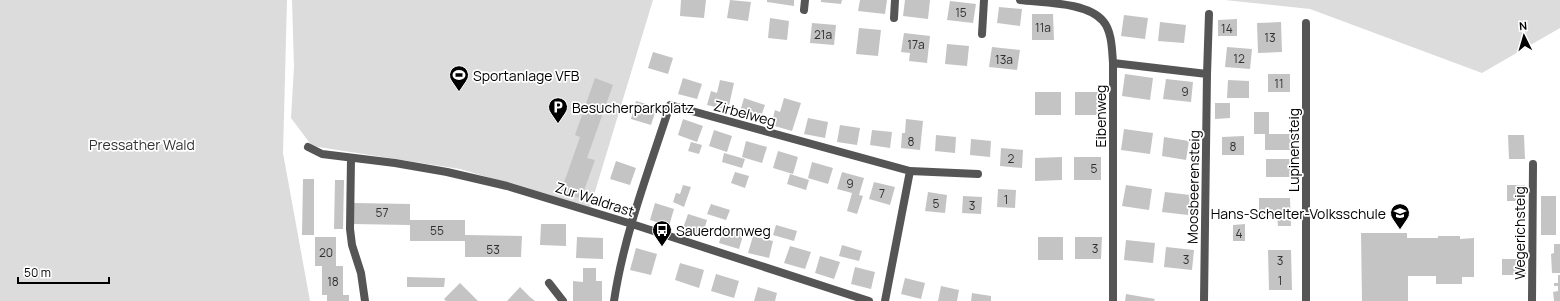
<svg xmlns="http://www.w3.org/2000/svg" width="1560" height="301" font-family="Manrope,sans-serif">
	<rect width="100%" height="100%" fill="#fff"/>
	<path fill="#dcdcdc" d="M0,0H287L283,153L310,301H0Z
		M292,0H653L590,208L460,169L312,146L291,118L294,67Z
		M1225,0H1560V28L1482,73L1310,9Z"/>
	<path fill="#c4c4c4" d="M681,0H706L704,18L680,16Z
		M730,0L751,2L748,21L727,18Z
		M767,0H794V6L767,2Z
		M821,0H842L841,4L821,2Z
		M860,0H887L885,14L858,11Z
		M905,0H930L928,19L903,16Z
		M950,1L976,4L973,23L947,20Z
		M999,7L1022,9L1020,26L997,23Z
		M1032,14H1053L1054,40H1032Z
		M1124,15L1148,18L1145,39L1121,36Z
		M770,18L789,21L787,40L768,38Z
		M1237,19V36H1218V20Z
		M1160,22L1186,25L1184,43L1158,41Z
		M1281,22L1282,52L1258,53L1257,23Z
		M812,23L836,25L834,45L810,43Z
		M859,28L881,30L878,56L856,54Z
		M904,33L930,36L927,63L909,61L910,53L901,52Z
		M947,44L969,46L967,66L945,64Z
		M992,47L1020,50L1017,70L989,67Z
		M1227,47L1252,49L1250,69L1225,67Z
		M653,52L673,58L668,74L648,68Z
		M1125,74L1153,78L1150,100L1122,96Z
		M1268,74H1290V92H1268Z
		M595,78L613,85L587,158L595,160L581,199L561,191L580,137L575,135Z
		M683,78L702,84L697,99L678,94Z
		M1166,79L1193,82L1191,102L1163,99Z
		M720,80L734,83L728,110L707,105L711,91L717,93Z
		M1228,80L1249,81V98H1227Z
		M1035,92H1061V115H1035Z
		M1075,92H1101V115H1075Z
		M744,98L765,105L759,122L739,115Z
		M784,98L801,103L792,131L771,125L775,110L780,112Z
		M636,101L657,107L651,125L631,119Z
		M1215,103H1230V118L1215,119Z
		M1254,112H1269V134H1254Z
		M808,118L828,122L825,138L804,134Z
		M683,119L703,126L697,142L678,135Z
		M906,119L923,121L920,150L901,148L902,133H905Z
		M840,125L860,128L857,145L837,142Z
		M1124,129L1153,133L1150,154L1121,150Z
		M714,130L732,136L727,152L709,146Z
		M872,130L892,132L890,148L870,145Z
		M1265,134H1292V150H1265Z
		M936,135L956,137L955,153L935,151Z
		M1508,135H1524L1525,159H1509Z
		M1244,136V155H1222V137Z
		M1164,137L1189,141L1186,160L1162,156Z
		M971,139L991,141L990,157L970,155Z
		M746,141L767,147L762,163L742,157Z
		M691,142L702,145L699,154L688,151Z
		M1001,148L1023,150L1022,168L1000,166Z
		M778,151L798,157L793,174L773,168Z
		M724,153L745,159L742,168L722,162Z
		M1062,157V180L1035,181V158Z
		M1074,157H1101V180H1074Z
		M1266,159H1292V177H1266Z
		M616,161L636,168L630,185L610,179Z
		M812,162L833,168L828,184L808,178Z
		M735,172L749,176L745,188L731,183Z
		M842,172L864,178L859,195L863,196L857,214L847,211L852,193L837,189Z
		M790,174L809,180L806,190L787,184Z
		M303,179H314V235H302Z
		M335,180H344L343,229H334Z
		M874,182L895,187L890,205L869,199Z
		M683,185L691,187L684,207L673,202L676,193L680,194Z
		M1126,185L1152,189L1149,210L1122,206Z
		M1507,185H1525V201H1507Z
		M998,189L1016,190L1015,208L997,207Z
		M928,192L947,195L945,213L925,211Z
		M1165,192L1190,195L1188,215L1162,212Z
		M963,196L982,197L981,214L962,213Z
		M1541,196H1556V235H1541Z
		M1259,198H1290L1291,226H1278L1277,216L1259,217Z
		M354,203L410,204V220H465V235L522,236L521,257H465V241H410V225L353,224Z
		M655,203L674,209L669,226L650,220Z
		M711,204L730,210L726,220L707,214Z
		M688,214L707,220L702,237L682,231Z
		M541,224H566V246L540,245Z
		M1245,224V241H1233V225Z
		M776,225L797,231L794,241L773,235Z
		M724,226L744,232L739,249L719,243Z
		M1361,233H1407V238H1438V236H1460V239L1474,238V277H1462V284H1436V276H1408V301H1362Z
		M753,236L773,241L769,258L748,253Z
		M315,237H336V266H343V295H349V301H327V295H322V266H315Z
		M577,237L603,238V259L576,258Z
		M1038,237H1063V260H1038Z
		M1075,237H1102L1101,259H1075Z
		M1126,240L1155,243L1153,263L1124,260Z
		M1554,244H1560V273H1552L1551,254L1554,253Z
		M842,245L862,251L859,261L839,256Z
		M790,246L811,252L805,269L784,263Z
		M1166,247L1194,250L1192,270L1164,267Z
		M636,248L657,254L651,275L630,270Z
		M1268,250H1291L1292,290H1269Z
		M820,256L840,262L834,279L815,273Z
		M1502,259H1526V275H1502Z
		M680,263L704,270L699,288L675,280Z
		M855,267L875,272L871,289L851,284Z
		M583,268H596V281H602V301H573V281L583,282Z
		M716,274L739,281L734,298L711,291Z
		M1558,275H1560V301H1554L1553,292L1558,291V286H1554V283H1558Z
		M407,277L445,278L444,287H407Z
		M905,278L925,283L921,299L901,294Z
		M460,283L478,301H446L444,299Z
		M941,286L959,290L957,301H938Z
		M520,287L530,297L535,301H507Z
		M758,287L777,293L775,301H754Z
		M972,293L991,296V301H971Z
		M1126,294L1155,299L1154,301H1125Z"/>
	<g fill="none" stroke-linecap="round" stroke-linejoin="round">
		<path stroke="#555" stroke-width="8" d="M1020,0C1044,3 1087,2 1103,21C1112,31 1112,50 1113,63V301
			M804,10L805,0
			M894,18L895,0
			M982,34L984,0
			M1113,63L1207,74
			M308,147L322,154L395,163L447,172L507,186L632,224L869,301
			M351,158L350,229L352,245L361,273L365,301
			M910,171L978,174
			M549,283L563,301
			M614,301C624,234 649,170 670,105L910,171L885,301
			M1204,301L1207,74L1209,14
			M1306,301V23
			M1532,301L1533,164"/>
	</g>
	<defs>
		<g id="stadium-pin" transform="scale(1)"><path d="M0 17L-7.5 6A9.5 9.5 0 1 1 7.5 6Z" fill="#000" stroke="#fff"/><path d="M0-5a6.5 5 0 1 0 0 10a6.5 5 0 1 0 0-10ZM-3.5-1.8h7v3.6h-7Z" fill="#fff"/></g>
		<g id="parking-pin" transform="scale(1)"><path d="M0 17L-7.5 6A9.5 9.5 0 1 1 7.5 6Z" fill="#000" stroke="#fff"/><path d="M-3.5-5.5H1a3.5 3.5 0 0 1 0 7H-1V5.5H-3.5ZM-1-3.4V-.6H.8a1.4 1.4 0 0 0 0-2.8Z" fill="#fff"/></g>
		<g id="school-pin" transform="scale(1)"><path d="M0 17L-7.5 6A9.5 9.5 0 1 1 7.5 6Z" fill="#000" stroke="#fff"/><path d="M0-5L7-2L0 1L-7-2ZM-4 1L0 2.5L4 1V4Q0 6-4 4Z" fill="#fff"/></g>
		<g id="bus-pin" transform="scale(1)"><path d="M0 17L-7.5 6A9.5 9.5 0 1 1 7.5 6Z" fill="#000" stroke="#fff"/><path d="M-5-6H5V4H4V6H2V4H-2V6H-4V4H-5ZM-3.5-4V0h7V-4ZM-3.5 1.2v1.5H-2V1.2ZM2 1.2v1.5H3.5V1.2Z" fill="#fff"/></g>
	</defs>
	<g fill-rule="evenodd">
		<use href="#stadium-pin" x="459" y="75"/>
		<use href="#parking-pin" x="558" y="107"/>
		<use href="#school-pin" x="1400" y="213"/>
		<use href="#bus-pin" x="662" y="230"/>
	</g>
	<g text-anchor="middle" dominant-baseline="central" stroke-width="3.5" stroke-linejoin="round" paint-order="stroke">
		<g font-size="12" fill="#313131">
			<text x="961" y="12">15</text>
			<text x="1043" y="27">11a</text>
			<text x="1227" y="28">14</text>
			<text x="823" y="34">21a</text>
			<text x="1270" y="37">13</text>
			<text x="916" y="44">17a</text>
			<text x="1239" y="58">12</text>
			<text x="1004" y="59">13a</text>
			<text x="1279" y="83">11</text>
			<text x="1185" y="91">9</text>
			<text x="911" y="141">8</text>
			<text x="1233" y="146">8</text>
			<text x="1011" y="158">2</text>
			<text x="1094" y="168">5</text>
			<text x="850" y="183">9</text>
			<text x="882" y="193">7</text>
			<text x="1006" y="199">1</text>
			<text x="936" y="203">5</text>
			<text x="972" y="205">3</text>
			<text x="382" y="212">57</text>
			<text x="437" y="230">55</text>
			<text x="1239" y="233">4</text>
			<text x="1095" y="248">3</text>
			<text x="493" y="249">53</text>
			<text x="326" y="252">20</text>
			<text x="1186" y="259">3</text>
			<text x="1280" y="260">3</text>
			<text x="1280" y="280">1</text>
			<text x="333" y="281">18</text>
		</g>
		<g font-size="14" fill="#000" stroke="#fff" text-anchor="start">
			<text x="473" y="75">Sportanlage VFB</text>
			<text x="572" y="107">Besucherparkplatz</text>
			<text x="1386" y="213" text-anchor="end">Hans-Schelter-Volksschule</text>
			<text x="676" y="230">Sauerdornweg</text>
		</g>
		<g font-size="14" fill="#000" stroke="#fff">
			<text transform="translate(745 113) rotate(15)">Zirbelweg</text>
			<text transform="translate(1100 116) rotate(-90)">Eibenweg</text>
			<text transform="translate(1293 150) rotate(-90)">Lupinensteig</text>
			<text transform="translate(1193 187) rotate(-89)">Moosbeerensteig</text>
			<text transform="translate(595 199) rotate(18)">Zur Waldrast</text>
			<text transform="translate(1519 233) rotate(-90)">Wegerichsteig</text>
		</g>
		<g font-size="14" fill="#333" stroke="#fff">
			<text x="142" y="144">Pressather Wald</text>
		</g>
	</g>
	<g transform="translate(1524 36) rotate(355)" stroke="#ffffff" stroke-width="3" paint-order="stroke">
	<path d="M0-3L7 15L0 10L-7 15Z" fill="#000000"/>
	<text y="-6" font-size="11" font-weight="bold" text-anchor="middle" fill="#000000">N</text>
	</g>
	<path d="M18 277v6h91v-6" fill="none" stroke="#000000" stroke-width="2"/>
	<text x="24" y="277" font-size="12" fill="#000000" stroke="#ffffff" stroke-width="3" paint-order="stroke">50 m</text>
</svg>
